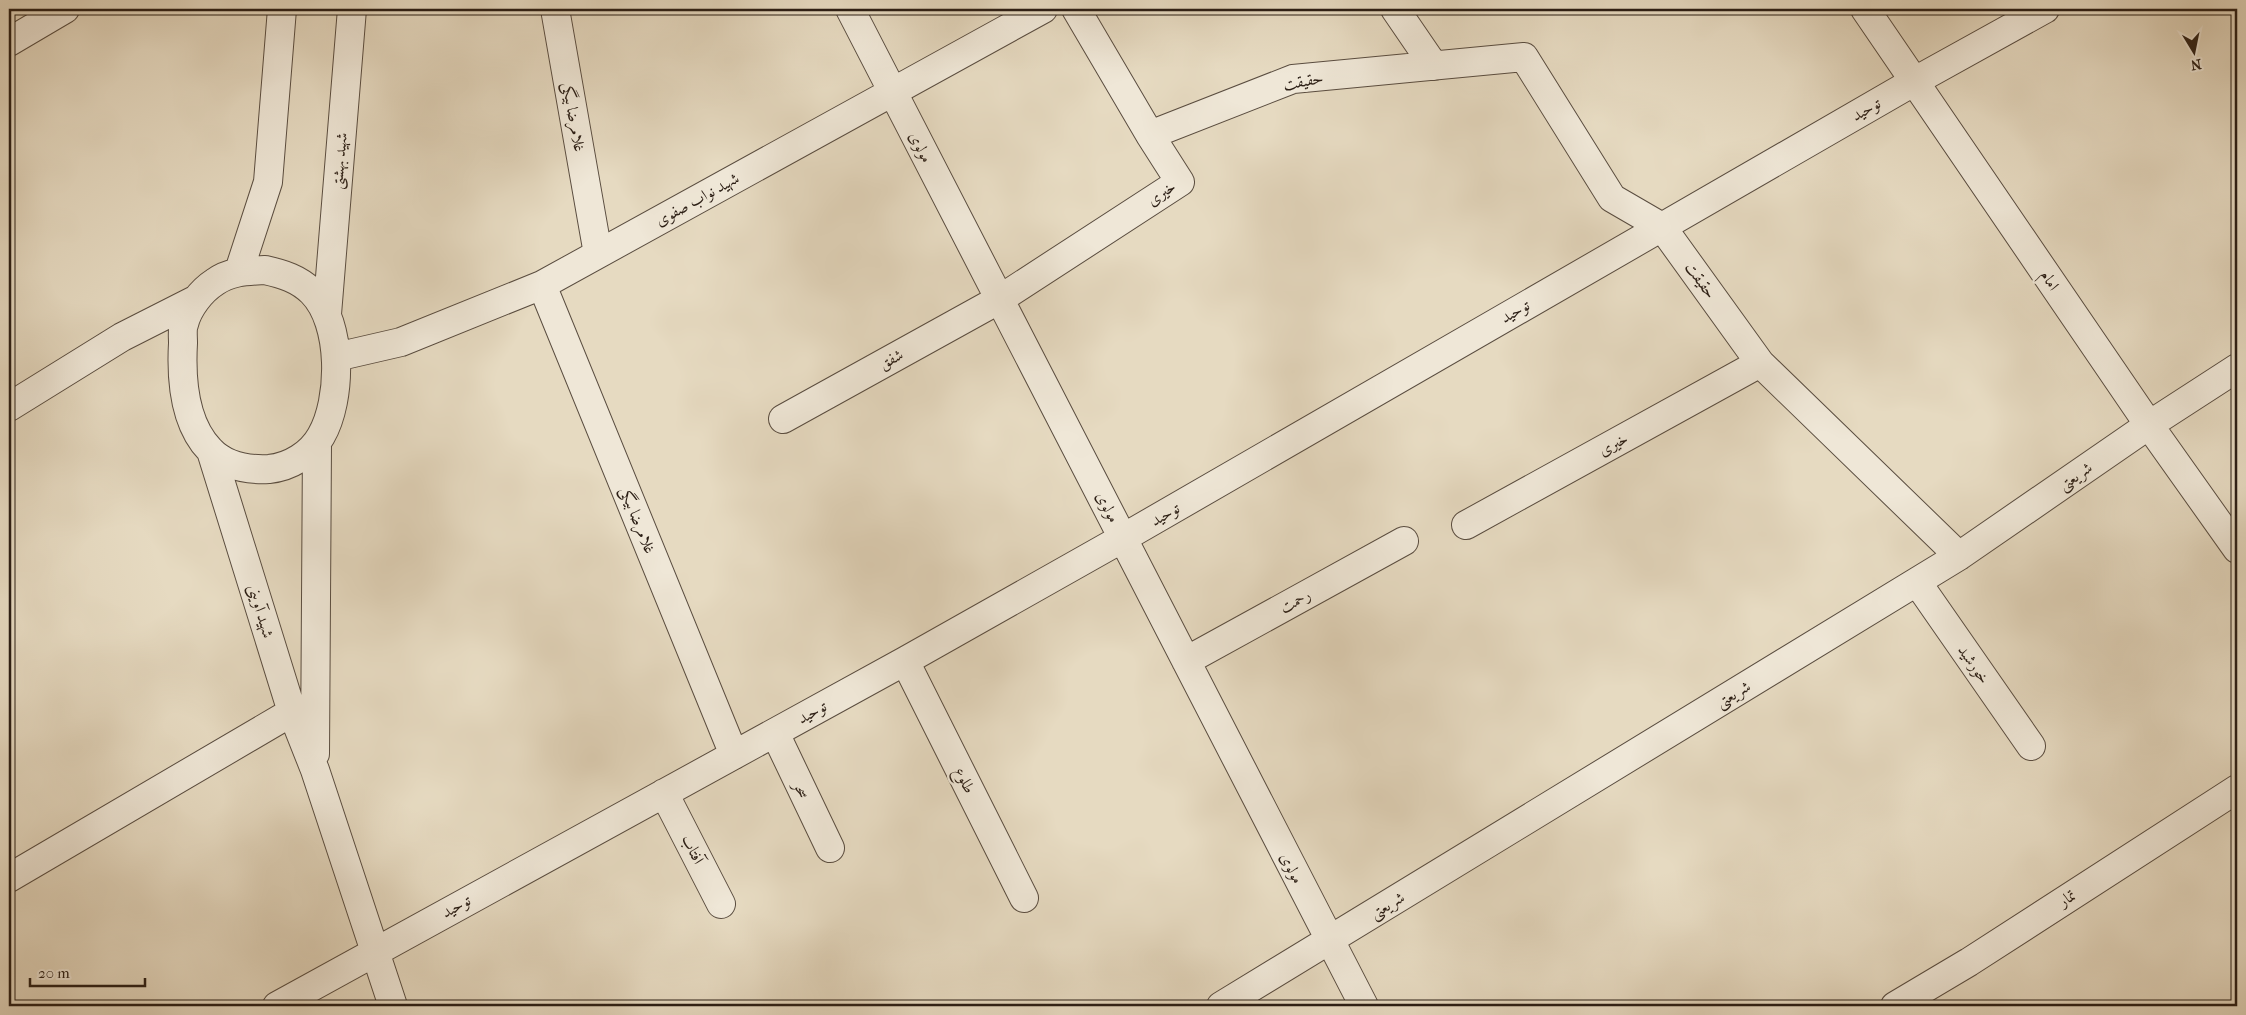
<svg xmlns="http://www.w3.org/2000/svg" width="2246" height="1015" font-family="'IM FELL French Canon',Amiri,serif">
	<rect width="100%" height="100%" fill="#e6dac1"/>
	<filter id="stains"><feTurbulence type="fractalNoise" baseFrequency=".004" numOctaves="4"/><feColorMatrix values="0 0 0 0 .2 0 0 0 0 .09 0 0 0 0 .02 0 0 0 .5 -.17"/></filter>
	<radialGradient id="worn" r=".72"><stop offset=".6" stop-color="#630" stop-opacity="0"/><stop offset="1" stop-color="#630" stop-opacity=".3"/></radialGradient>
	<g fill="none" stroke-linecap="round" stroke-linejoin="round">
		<g stroke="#5a4d40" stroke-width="30">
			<path id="minor" d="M555,9L598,254
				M850,9L1364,1006
				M1395,9L1434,66
				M1865,9L2149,425L2237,549
				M9,42L65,9
				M1150,135L1293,79L1524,57L1612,198L1662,227L1760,363L1959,556
				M265,270C283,274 299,279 312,292C343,323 342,400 321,436C311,454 290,467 269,469C248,470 225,466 210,450C184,423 181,378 183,343C183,337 182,329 184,324C188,308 201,291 215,282C230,271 248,271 265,270Z
				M239,271L268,182L282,9
				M542,285L734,755
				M327,314L352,9
				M336,357L401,342L542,285L1043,9
				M9,407L122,337L195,300
				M783,419L1000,299L1180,182L1150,135L1076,9
				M211,451L292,712L315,770L393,1006
				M1466,525L1760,363
				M1917,582L2031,746
				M905,661L1024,898
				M1186,661L1404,541
				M775,733L830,848
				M315,754L317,444
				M664,793L721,904
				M9,878L292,712
				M277,1006L905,661L1123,538L1915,81L2045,9
				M1221,1006L1959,556L2149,425L2237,368
				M1895,1006L1969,962L2237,789"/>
		</g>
		<use href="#minor" stroke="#efe7d7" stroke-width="28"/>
	</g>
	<g text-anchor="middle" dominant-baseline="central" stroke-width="4.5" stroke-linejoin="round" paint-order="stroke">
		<g font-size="16" fill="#2b1e15" stroke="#efe7d7">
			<text transform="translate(1303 81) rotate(-11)">حقیقت</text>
			<text transform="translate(1866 109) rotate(-30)">توحید</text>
			<text transform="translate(574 117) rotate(80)">غلامرضا بیگی</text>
			<text transform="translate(921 147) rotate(63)">مولوی</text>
			<text transform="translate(339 161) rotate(-85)">شهید بهشتی</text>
			<text transform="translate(1161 193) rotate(-36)">خیری</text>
			<text transform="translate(697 199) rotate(-29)">شهید نواب صفوی</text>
			<text transform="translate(1701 280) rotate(54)">حقیقت</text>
			<text transform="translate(2050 280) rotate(56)">امام</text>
			<text transform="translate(1515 311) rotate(-30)">توحید</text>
			<text transform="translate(891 359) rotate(-29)">شفق</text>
			<text transform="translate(1613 444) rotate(-29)">خیری</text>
			<text transform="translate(2075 476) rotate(-35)">شریعتی</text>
			<text transform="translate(1108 507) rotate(63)">مولوی</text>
			<text transform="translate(1165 514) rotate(-30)">توحید</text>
			<text transform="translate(638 520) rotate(68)">غلامرضا بیگی</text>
			<text transform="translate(1295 601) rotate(-29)">رحمت</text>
			<text transform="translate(261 611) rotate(73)">شهید آوینی</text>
			<text transform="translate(1974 664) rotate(55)">خورشید</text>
			<text transform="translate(1733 694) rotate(-31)">شریعتی</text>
			<text transform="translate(812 712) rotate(-29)">توحید</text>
			<text transform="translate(965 780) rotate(63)">طلوع</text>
			<text transform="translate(802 790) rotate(65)">سحر</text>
			<text transform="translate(693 849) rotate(63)">آفتاب</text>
			<text transform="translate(1292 868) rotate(63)">مولوی</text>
			<text transform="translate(2067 898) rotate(-33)">تمار</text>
			<text transform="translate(1387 905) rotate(-31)">شریعتی</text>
			<text transform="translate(456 906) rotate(-29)">توحید</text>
		</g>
	</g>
	<rect width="2246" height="1015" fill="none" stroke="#e6dac1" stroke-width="30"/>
	<rect x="10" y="10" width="2226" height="995" fill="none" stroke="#2b1e15" stroke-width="2.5"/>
	<rect x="15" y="15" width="2216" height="985" fill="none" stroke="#2b1e15"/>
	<g transform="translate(2194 52) rotate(170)" stroke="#efe7d7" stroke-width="4" paint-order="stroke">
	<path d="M0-4L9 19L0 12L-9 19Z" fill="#2b1e15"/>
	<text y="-8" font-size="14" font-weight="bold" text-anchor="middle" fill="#2b1e15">N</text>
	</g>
	<path d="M30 978v8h115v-8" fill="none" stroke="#2b1e15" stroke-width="2.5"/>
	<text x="38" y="978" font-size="15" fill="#2b1e15" stroke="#efe7d7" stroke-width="4" paint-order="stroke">20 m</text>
	<rect width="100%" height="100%" filter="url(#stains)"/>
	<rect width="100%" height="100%" fill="url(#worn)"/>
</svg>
